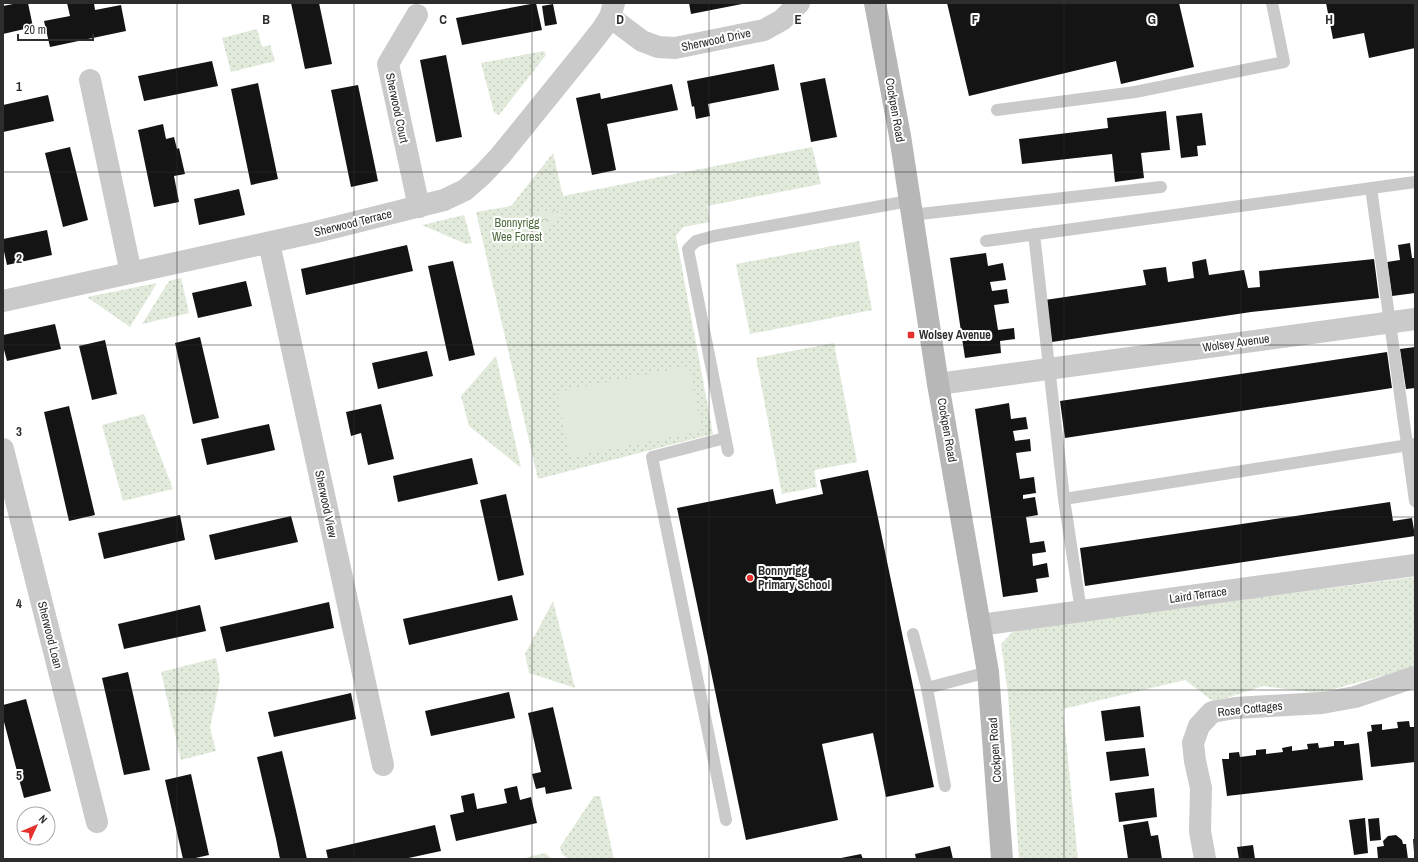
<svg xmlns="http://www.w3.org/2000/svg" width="1418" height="862" font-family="'Archivo Narrow',sans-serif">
	<defs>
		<pattern id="green-dots" width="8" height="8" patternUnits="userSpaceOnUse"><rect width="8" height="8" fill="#e2ebdb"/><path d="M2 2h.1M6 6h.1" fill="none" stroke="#c2cabc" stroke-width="1.8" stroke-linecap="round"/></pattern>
		<pattern id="forest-crowns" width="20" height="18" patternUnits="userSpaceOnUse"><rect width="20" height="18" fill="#e2ebdb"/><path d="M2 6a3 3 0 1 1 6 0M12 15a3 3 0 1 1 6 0" fill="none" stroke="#c2cabc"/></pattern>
	</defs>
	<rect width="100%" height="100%" fill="#fff"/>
	<path fill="url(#green-dots)" d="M257,29L262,47L270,45L275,61L231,72L222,38Z
		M544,51L546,55L499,115L494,112L481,63Z
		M812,147L821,184L707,206L710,222L683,227L676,236L713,434L538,479L476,212L511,206L553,153L563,196Z
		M464,215L472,243L466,244L422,225Z
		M859,241L872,310L750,334L736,264Z
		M181,278L189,313L142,324L169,281Z
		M157,283L130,327L87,297Z
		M834,343L857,462L814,470L817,487L782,494L756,358Z
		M496,356L521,468L469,426L461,396Z
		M144,414L173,489L123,501L102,425Z
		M1415,577V667L1319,693L1263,686L1214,702L1185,680L1063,709L1078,859H1019L1008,693L1001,644L1015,629Z
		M553,601L575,688L529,673L525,654Z
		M216,658L220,680L210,728L216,751L181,760L161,672Z
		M594,796H600L614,859H568L562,854L560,847Z
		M545,853L552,859H520Z"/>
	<path fill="url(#forest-crowns)" d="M562,210L565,213L530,240L515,246L510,251L504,249L497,224L498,219Z"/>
	<path fill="#e2ebdb" d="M689,366L702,431L570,457L557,392Z"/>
	<path fill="#141414" d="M18,3H28L33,27L3,34V6Z
		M67,3H94L95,10L121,5L126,31L50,47L44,21L70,16Z
		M291,3H319L332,64L305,69Z
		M536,3L542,30L462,45L456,18Z
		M689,3H742V4L691,14Z
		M947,3H1179L1194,67L1121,84L1116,61L969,96Z
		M1326,3H1415V48L1369,58L1364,33L1333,39Z
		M553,4L557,24L545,26L542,6Z
		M446,55L462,137L436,142L420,60Z
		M212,61L218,86L144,101L138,76Z
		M774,64L779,90L708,104L710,116L696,119L694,106L692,107L687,81Z
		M825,78L837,137L811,142L800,83Z
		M258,83L278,179L251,185L231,89Z
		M672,84L678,110L607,124L616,170L592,175L576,98L600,93L601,99Z
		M358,85L378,181L351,187L331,90Z
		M48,95L54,121L3,132V105Z
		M1166,111L1170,150L1141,153L1144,178L1115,182L1112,154L1022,164L1019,139L1108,128L1107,118Z
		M1202,113L1206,145L1197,146L1198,156L1181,158L1176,116Z
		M163,124L166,139L174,137L177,149L179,148L185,174L174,176L179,202L154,207L138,130Z
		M70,147L88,220L63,227L45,153Z
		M239,189L245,215L199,225L194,199Z
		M47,230L52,255L7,265L3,247V239Z
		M1410,243L1412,258H1415V293L1392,296L1387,262L1400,260L1398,245Z
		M407,245L413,271L306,295L301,269Z
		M986,253L988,266L1003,263L1006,280L990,282L992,291L1007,289L1009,303L994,305L998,330L1014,328L1015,339L1000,341L1001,353L965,358L950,258Z
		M1206,259L1209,275L1244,270L1248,288L1260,287L1259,271L1374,259L1379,298L1251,312L1052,342L1045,300L1146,285L1143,270L1166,267L1168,282L1194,278L1192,262Z
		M453,261L475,355L449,361L428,266Z
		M246,281L252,306L198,318L192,293Z
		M55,324L61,349L7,361L3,346V335Z
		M200,337L219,418L193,424L175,343Z
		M105,340L117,394L92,400L79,346Z
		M1415,347V388L1406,389L1400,349Z
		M427,351L433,376L378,389L372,363Z
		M1387,352L1392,388L1065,438L1060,401Z
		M1009,403L1011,419L1026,417L1028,429L1013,431L1015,441L1030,439L1031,451L1016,453L1020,479L1034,477L1036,493L1023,495V499L1035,497L1038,515L1026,517L1030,543L1044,541L1046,552L1032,554L1033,566L1047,563L1049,577L1036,579L1038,592L1003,597L975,409Z
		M381,404L394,459L368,465L361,433L351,436L346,412Z
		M69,406L95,515L69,521L44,412Z
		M269,424L275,450L207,465L201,439Z
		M472,458L478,484L398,502L393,476Z
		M868,470L934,787L886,797L873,733L822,744L838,820L746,840L677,508L773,489L776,504L823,494L820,480Z
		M506,494L524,575L498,581L480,500Z
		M1390,502L1393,521L1412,518L1415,536L1085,586L1080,548Z
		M180,515L185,540L104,559L98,533Z
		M291,516L298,542L215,560L209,535Z
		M512,595L518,620L409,645L403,619Z
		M329,602L334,628L226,652L220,627Z
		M200,605L206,631L124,649L118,624Z
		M128,672L150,770L124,775L102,678Z
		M509,692L515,718L431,736L425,711Z
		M351,693L356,719L274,737L268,712Z
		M26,699L51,791L24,798L3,718V705Z
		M1140,706L1144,737L1105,741L1101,711Z
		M553,707L572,789L546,794L545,787L536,789L532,774L541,772L528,713Z
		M1409,721L1410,727H1415V762L1371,767L1367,732L1372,731L1371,725L1382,724V730L1398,728L1397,722Z
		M1334,741H1344V745L1359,743L1363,780L1227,796L1222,759H1229V753L1239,752L1240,757L1256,755V750L1266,749V754L1283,752L1282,748L1292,746V751L1308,749L1307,744L1318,743L1319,748L1334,746Z
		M1145,748L1149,776L1110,781L1106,752Z
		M282,751L295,806L307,859H280L276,839L257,757Z
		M191,774L209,855L191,859H183L165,780Z
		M517,786L520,800L531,797L537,823L456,841L450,815L464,812L461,796L474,793L477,809L507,803L504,789Z
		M1154,788L1157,817L1119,822L1115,793Z
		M1365,818L1368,853L1354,855L1349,820Z
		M1379,818L1381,840L1370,841L1368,819Z
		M1148,821L1151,836L1158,835L1162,859H1128L1123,825Z
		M435,825L441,851L404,859H328L326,850Z
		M1396,835L1402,840L1403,844H1406L1408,859H1378L1377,847L1384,846L1383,841L1388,836Z
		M1413,839H1415V852H1414Z
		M1253,845L1255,859H1239L1237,847Z
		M950,846L953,859H916L915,854Z
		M861,854L863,859H841V858Z"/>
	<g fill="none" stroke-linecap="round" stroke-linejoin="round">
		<path stroke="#cacaca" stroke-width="12" d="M997,110L1135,92L1284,62L1272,3
			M1371,188L1415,501
			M911,215L1161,187
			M1034,234L1064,499L1081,611
			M986,241L1415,182
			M725,438L652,457L726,820
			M728,451L688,249L696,241L714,236L909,201
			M1064,499L1415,444
			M913,634L927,688
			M945,786L927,688L988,672"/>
		<path stroke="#cacaca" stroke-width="22" d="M417,15L388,64L419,207
			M610,17L642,41L658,47L675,48L764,30L782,20L799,3
			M90,80L131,273
			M269,243L383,765
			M3,301L316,232L444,200L465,190L482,175L500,156L585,51L603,28L610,17L614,3
			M938,384L1415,319
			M3,449L97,822
			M980,625L1415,565
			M1205,859L1200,831L1201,788L1195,761L1193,743L1199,726L1212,712L1235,708L1322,703L1355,697L1415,677"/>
		<path stroke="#b7b7b7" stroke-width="22" d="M875,3L900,136L938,384L988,672L1002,859"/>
	</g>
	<path fill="none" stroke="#2d2d2d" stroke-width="1" stroke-opacity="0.55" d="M177,3V859M354,3V859M532,3V859M709,3V859M886,3V859M1064,3V859M1241,3V859M3,172H1415M3,345H1415M3,517H1415M3,690H1415"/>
	<g fill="#e5312e" stroke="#fff" stroke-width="1.5">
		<rect x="907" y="331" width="8" height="8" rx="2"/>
		<circle cx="750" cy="578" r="4"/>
	</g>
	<g text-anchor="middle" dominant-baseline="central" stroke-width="4" stroke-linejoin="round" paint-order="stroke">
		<g font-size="12" fill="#2d2d2d" stroke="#fff">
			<text transform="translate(716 40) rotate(-12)">Sherwood Drive</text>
			<text transform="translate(397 108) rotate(78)">Sherwood Court</text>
			<text transform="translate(895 110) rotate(80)">Cockpen Road</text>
			<text transform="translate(353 223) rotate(-14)">Sherwood Terrace</text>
			<text transform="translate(1236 343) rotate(-8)">Wolsey Avenue</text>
			<text transform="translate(947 430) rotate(80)">Cockpen Road</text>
			<text transform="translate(326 504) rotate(78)">Sherwood View</text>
			<text transform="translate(1198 595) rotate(-8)">Laird Terrace</text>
			<text transform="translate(50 635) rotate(76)">Sherwood Loan</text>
			<text transform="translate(1250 709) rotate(-6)">Rose Cottages</text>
			<text transform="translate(995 750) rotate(-94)">Cockpen Road</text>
		</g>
		<g font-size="12" fill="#4c693b" stroke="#fff">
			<text x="517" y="223">Bonnyrigg<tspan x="517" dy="14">Wee Forest</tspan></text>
		</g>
		<g font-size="12" font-weight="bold" fill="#2d2d2d" stroke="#fff" text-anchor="start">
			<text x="919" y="335">Wolsey Avenue</text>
			<text x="758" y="571">Bonnyrigg<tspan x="758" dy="14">Primary School</tspan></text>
		</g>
	</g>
	<g font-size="13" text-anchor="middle" font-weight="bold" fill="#2d2d2d" stroke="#fff" stroke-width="4" stroke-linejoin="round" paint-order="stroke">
		<text x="266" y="24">B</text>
		<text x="443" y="24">C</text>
		<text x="620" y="24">D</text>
		<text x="798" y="24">E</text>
		<text x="975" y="24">F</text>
		<text x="1152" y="24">G</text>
		<text x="1329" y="24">H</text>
		<text x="19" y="91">1</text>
		<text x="19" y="263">2</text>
		<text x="19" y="436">3</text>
		<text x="19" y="608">4</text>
		<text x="19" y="780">5</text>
	</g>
	<rect width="1418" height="862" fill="none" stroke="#2d2d2d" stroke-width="8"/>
	<g transform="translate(36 826) rotate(46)"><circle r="19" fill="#ffffff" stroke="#ababab"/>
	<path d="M0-3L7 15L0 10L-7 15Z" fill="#e5312e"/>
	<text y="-6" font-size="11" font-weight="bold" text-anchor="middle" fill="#2d2d2d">N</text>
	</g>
	<path d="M18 34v6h75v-6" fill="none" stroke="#2d2d2d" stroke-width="2"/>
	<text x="24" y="34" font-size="12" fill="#2d2d2d" stroke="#ffffff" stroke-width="3" paint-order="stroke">20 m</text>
</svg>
